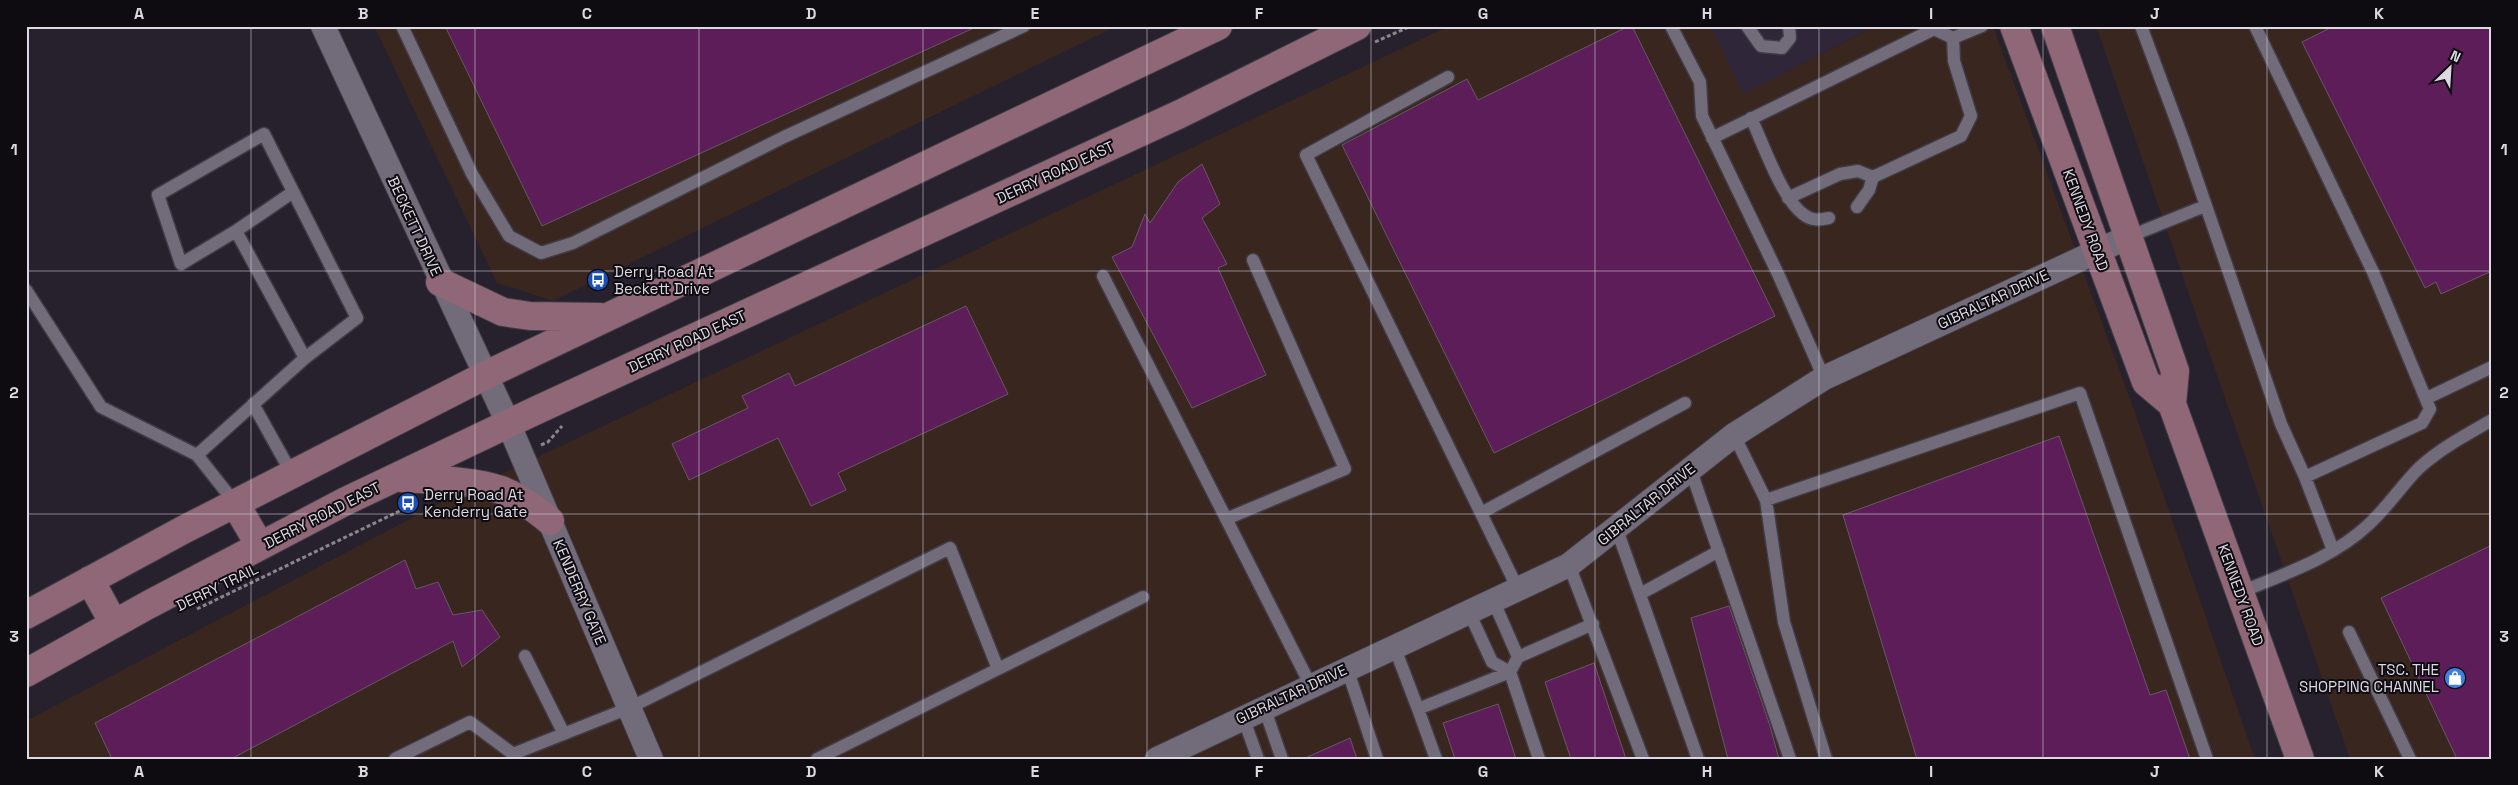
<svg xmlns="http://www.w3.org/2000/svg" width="2518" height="785" font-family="'Space Grotesk',sans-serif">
	<rect width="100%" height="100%" fill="#26212d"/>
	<path fill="#2f2739" d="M1711,26H1875L1742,95Z"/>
	<path fill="#38261f" d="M374,26H1117L553,301L497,283Z
		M1449,26H1711L1743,94L1875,26H1993L2133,407L2255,759H26V721L438,504Z
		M2096,26H2492V759H2350Z"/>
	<path fill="#5d1d59" stroke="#665964" d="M445,26H978L542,226Z
		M1629,26H1632L1775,316L1494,453L1342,145L1467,79L1478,100Z
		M2334,26H2492V271L2441,294L2436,282L2425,288L2302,42Z
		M1202,164L1220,204L1202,218L1227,264L1218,268L1266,375L1192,408L1112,257L1132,247L1145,214L1150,223L1178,182Z
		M966,306L1008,394L838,473L846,490L811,506L778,438L689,480L672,444L748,408L742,396L789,373L795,386Z
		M2059,436L2150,695L2166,690L2190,759H1917L1843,515Z
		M2492,545V759H2457L2381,598Z
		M405,560L416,589L438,582L453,615L482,610L500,637L462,667L453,641L231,759H112L95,723Z
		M1729,606L1770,726L1779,759H1728L1691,618Z
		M1594,663L1626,759H1571L1545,682Z
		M1498,704L1516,759H1455L1443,723Z
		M1350,738L1357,759H1303Z"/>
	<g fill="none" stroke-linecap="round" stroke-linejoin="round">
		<g stroke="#403c46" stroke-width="15">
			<path id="lane" d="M402,26L472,174L509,236L541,253L573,243L784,137L1024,26
				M1671,26L1700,82L1702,116L1779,276L1824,378
				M1747,26L1761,46L1782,48L1790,38L1789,26
				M2141,26L2183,139L2281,424L2305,477L2422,423L2430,409L2373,272L2255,26
				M1448,77L1306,155L1518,589
				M1751,118C1763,143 1782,199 1803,214C1811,221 1819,220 1829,218
				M1712,138L1934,29L1953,38L1982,26
				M1788,198L1840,174L1858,171L1873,177
				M1857,207L1869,190L1873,177L1961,136L1971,116L1954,61L1953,38
				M236,231L293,192
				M2128,237L2205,206
				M1103,276L1311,686
				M26,290L101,407L197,455L235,503
				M2427,398L2492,367
				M253,404L292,474
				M1734,435L1766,500L1784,622L1826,759
				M197,455L305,358L236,231L181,264L158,195L264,134L357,318L305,358
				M1690,468L1790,759
				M2305,477L2333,550
				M1766,500L2080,393L2207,759
				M1481,513L1685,403
				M1226,519L1345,469L1253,260
				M1616,527L1698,759
				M1569,565L1643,759
				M2241,592C2284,574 2333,558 2368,525C2387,508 2401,486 2419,468C2441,448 2466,435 2492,420
				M1640,594L1719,551
				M1493,600L1518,657
				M1469,612L1492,662L1510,672
				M2349,632L2410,759
				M1394,646L1418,709L1510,672
				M525,656L564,734
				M1347,668L1377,759
				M1264,707L1282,759
				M1418,709L1436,759
				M1243,717L1258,759
				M395,759L470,722L513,754L629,708L950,548L998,669L1143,597
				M817,759L998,669
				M1539,759L1510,672L1518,657L1593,624"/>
		</g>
		<g stroke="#403c46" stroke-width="26">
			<path id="street" d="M323,26L509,425L651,759
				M1157,759L1569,565L1734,435L1824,378L2128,237"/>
		</g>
		<g stroke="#403c46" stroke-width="30">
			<path id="secondary" d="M2014,26L2146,382L2172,404
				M2055,26L2175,371L2172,404L2300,759
				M440,282L503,312L530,316L600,317
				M401,478C430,480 474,480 501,490C520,497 535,509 550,521
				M235,503L260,546
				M90,580L114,624
				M26,615L183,530L486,375L1218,26
				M26,673L148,605L344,502L537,410L1180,114L1357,26"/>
		</g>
		<path stroke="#8a8690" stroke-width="3" stroke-dasharray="4 2.5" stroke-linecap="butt" d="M1375,42L1411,26
			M541,445L548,442L562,426
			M197,609L414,504"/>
		<use href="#lane" stroke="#726c7a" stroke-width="12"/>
		<use href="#street" stroke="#726c7a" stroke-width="24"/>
		<use href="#secondary" stroke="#8f6776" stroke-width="28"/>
	</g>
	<path fill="none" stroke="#ddd9e2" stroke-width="1" stroke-opacity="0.55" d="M251,26V759M475,26V759M699,26V759M923,26V759M1147,26V759M1371,26V759M1595,26V759M1819,26V759M2043,26V759M2267,26V759M26,271H2492M26,514H2492"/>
	<defs>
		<g id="bus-disc" transform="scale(1.125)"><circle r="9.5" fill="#1a4fb4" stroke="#0e0b11"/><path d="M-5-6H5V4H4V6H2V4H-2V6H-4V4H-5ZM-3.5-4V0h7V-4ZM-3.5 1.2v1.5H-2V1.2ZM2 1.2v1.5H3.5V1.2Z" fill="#fff"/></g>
		<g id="shop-disc" transform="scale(1.125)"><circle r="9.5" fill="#3f7fe0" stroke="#0e0b11"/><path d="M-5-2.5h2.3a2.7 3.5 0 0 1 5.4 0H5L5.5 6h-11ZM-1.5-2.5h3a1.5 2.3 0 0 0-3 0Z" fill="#fff"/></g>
	</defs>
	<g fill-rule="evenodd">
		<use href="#bus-disc" x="598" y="280"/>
		<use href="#bus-disc" x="408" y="503"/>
		<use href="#shop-disc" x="2455" y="678"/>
	</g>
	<g text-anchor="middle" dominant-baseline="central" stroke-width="4" stroke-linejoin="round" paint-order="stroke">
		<g font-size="15" fill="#ddd9e2" stroke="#0e0b11">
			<text transform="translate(1055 172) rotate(-25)">DERRY ROAD EAST</text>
			<text transform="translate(2086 220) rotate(70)">KENNEDY ROAD</text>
			<text transform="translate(415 226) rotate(65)">BECKETT DRIVE</text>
			<text transform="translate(1993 299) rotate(-25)">GIBRALTAR DRIVE</text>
			<text transform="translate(687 341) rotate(-25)">DERRY ROAD EAST</text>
			<text transform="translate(1646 504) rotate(-39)">GIBRALTAR DRIVE</text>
			<text transform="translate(322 515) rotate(-27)">DERRY ROAD EAST</text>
			<text transform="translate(217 587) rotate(-26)">DERRY TRAIL</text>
			<text transform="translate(580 592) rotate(67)">KENDERRY GATE</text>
			<text transform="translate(2241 595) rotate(70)">KENNEDY ROAD</text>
			<text transform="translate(1291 694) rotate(-25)">GIBRALTAR DRIVE</text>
		</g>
		<g font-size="15" fill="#ddd9e2" stroke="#0e0b11" text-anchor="start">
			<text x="614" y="271">Derry Road At<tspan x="614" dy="17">Beckett Drive</tspan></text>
			<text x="424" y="494">Derry Road At<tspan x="424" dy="17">Kenderry Gate</tspan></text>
			<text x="2439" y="669" text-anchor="end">TSC. THE<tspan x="2439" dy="17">SHOPPING CHANNEL</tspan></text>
		</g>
	</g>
	<rect width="2518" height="785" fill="none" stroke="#0e0b11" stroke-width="55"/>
	<g transform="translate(2450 68) rotate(25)" stroke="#0e0b11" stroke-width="4" paint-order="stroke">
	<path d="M0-4L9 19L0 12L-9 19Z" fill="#ddd9e2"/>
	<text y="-8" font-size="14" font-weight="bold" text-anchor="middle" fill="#ddd9e2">N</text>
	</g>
	<rect x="28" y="28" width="2462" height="730" fill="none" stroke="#ddd9e2" stroke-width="2"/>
	<g font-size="16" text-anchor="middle" font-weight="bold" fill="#ddd9e2">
		<text x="139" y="19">A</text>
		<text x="363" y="19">B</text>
		<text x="587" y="19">C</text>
		<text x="811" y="19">D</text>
		<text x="1035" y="19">E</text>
		<text x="1259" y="19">F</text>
		<text x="1483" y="19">G</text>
		<text x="1707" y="19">H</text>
		<text x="1931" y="19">I</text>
		<text x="2155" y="19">J</text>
		<text x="2379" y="19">K</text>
		<text x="14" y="155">1</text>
		<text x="2504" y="155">1</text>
		<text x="14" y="398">2</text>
		<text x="2504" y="398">2</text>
		<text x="14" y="642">3</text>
		<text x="2504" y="642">3</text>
		<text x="139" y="777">A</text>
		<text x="363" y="777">B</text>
		<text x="587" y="777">C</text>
		<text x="811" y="777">D</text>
		<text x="1035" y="777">E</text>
		<text x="1259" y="777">F</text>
		<text x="1483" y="777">G</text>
		<text x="1707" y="777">H</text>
		<text x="1931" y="777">I</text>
		<text x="2155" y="777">J</text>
		<text x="2379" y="777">K</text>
	</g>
</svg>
